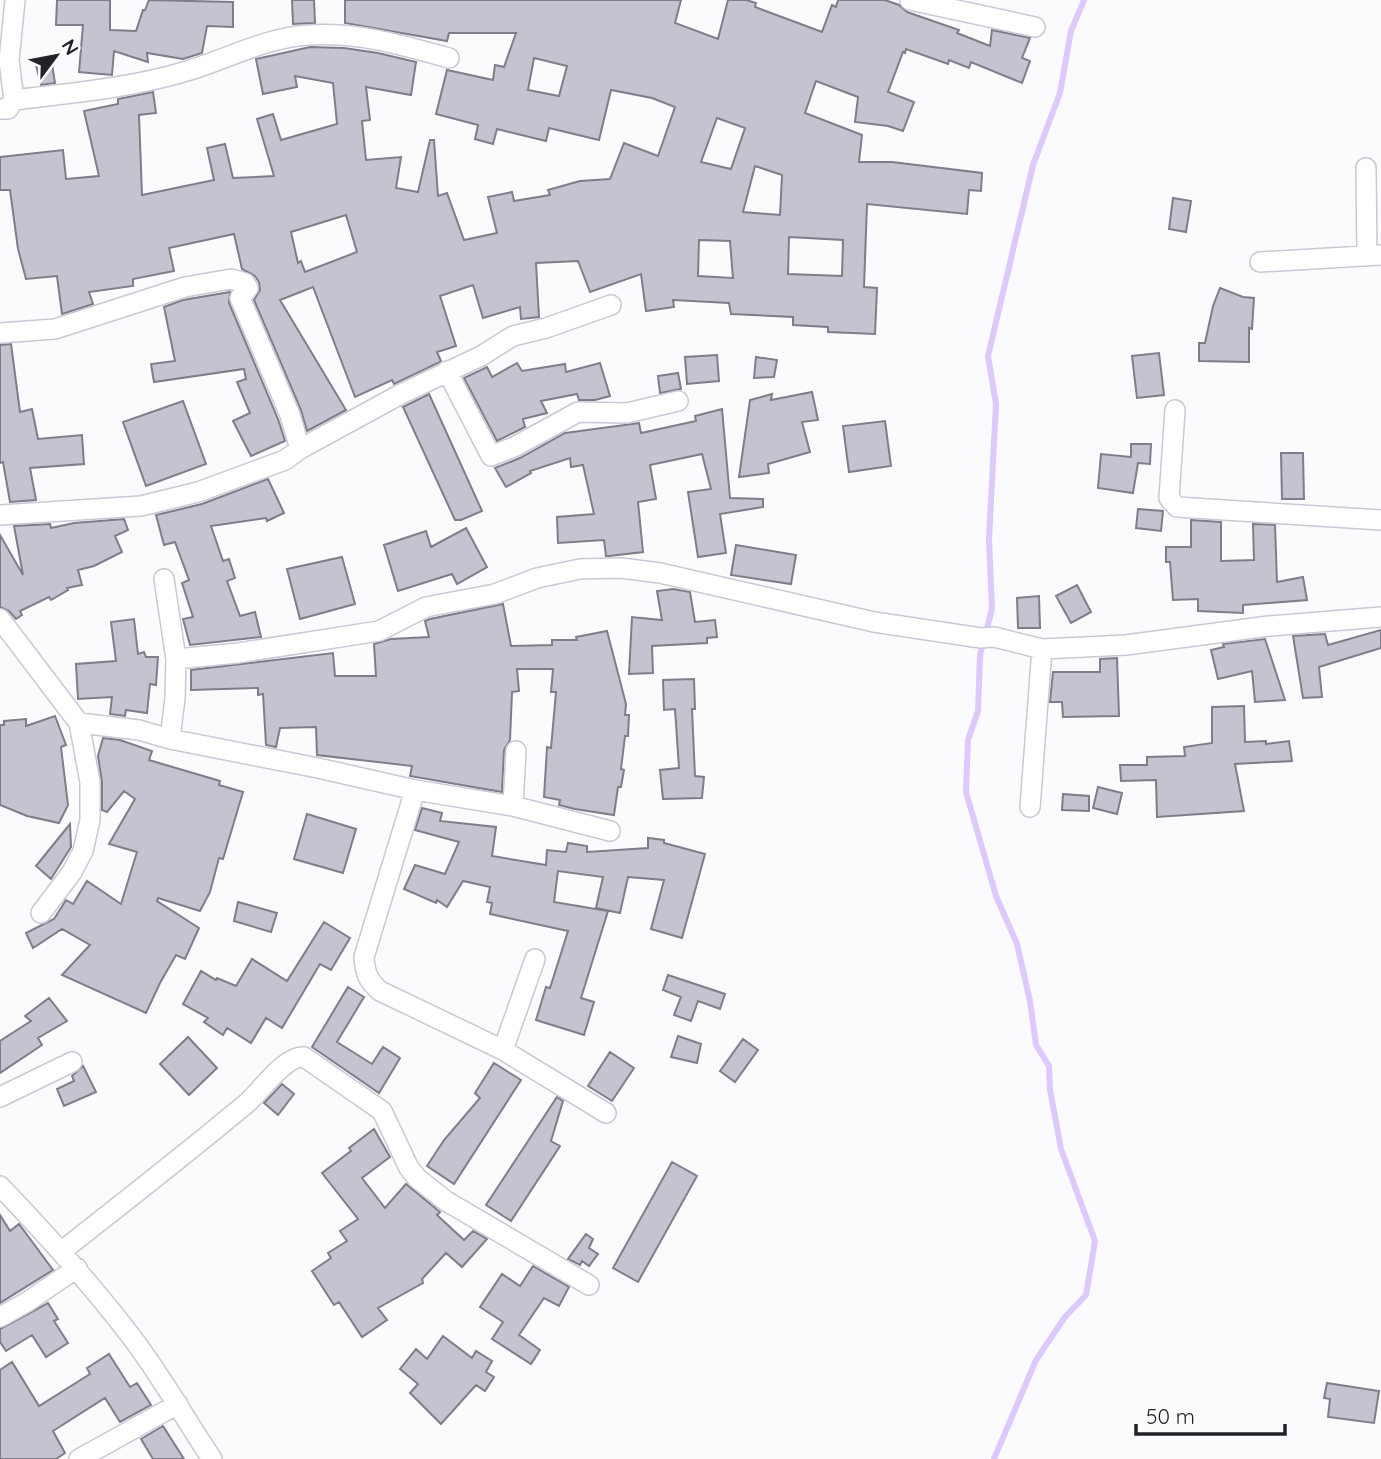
<svg xmlns="http://www.w3.org/2000/svg" width="1381" height="1459" font-family="Quicksand,sans-serif">
	<rect width="100%" height="100%" fill="#fbfbfe"/>
	<g fill="none" stroke-linecap="round" stroke-linejoin="round">
		<path stroke="#dcc9ff" stroke-width="6" d="M994,1459L1036,1360L1065,1317L1086,1295L1095,1241L1061,1149L1050,1090L1049,1066L1036,1045L1030,1001L1017,944L996,896L966,792L968,740L978,711L980,655L992,609L989,539L996,404L988,356L1033,165L1060,93L1071,31L1084,0"/>
	</g>
	<path fill="#c7c2d0" stroke="#807c89" stroke-width="2" fill-rule="evenodd" d="M57,0H110V30L136,31L143,10H145L149,0L233,2V27L207,26L202,53L183,59L147,53L148,62L114,51L112,75L79,72L83,25H56Z
		M292,0H314L315,23L293,24Z
		M345,0H681L675,23L718,39L728,0H746L756,3L755,7L822,32L832,5L836,7L838,0H885L899,5L907,12L959,30L957,33L990,46L992,30L1030,38L1022,58L1030,61L1022,83L971,62L969,68L949,60L948,64L906,49L905,53L903,52L888,92L914,102L903,131L888,126L855,122L858,97L816,81L805,113L862,135L859,162H892L982,173L981,191L969,190L967,214L867,204L864,287L877,288L875,334L828,332V327L793,325V317L731,314L729,303L673,300L674,307L646,311L641,274L590,292L578,261L536,263L539,317L521,319L520,307L483,318L473,285L440,296L456,346L437,352L441,361L438,363L394,384L392,380L355,397L313,287L280,300L346,410L307,431L301,410L254,300L260,290L259,282L255,276L242,269L234,234L169,248L174,271L133,279V286L89,292L93,304L62,314L57,276L26,279L18,249L10,190H0V157L63,150L66,179L99,176L84,111L118,104V99L153,92L156,113L139,115L142,195L214,180L207,148L225,144L233,178L274,176L257,119L273,114L281,140L337,124L333,83L295,76L297,87L263,94L256,59L310,47L344,48L378,53L416,62L411,95L366,87L370,120L362,121L366,160L401,157L396,188L418,192L430,140H434L438,196L447,193L464,240L497,233L488,197L512,192L514,201L550,195L548,190L580,181L610,179L624,143L658,156L675,107L652,98L611,90L599,140L549,128L546,141L497,129L493,144L475,139L478,125L436,114L447,70L493,80L495,65L504,67L516,33H449L447,41L345,23ZM534,58L567,66L559,96L528,90ZM717,118L745,128L731,169L701,162ZM755,166L782,175L780,215L743,212ZM346,215L357,252L305,272L301,261L298,263L291,232ZM789,237L843,240L842,276L788,274ZM699,240L730,241L733,278L698,276Z
		M34,57L51,58L55,83L41,85Z
		M1173,198L1191,201L1186,232L1169,229Z
		M1220,288L1243,297L1254,298L1252,329L1249,328V362L1199,361V343H1205L1213,306Z
		M230,292L229,303L278,419L285,441L251,456L233,421L250,413L237,382L246,379L244,369L154,382L151,364L175,361L164,307L183,300Z
		M11,344L20,412L32,409L38,439L82,435L84,464L30,468L36,500L10,502L3,462L0,463V345Z
		M1159,353L1164,395L1137,398L1132,356Z
		M717,355L719,381L687,384L685,357Z
		M756,357L777,360L774,377L754,378Z
		M517,363L522,371L565,364L566,372L600,363L610,396L595,400H579L577,394L541,401L547,413L523,419L525,427L497,441L464,378L487,367L492,377Z
		M678,373L681,389L660,393L658,376Z
		M812,392L818,420L802,422L810,452L768,464L769,473L739,477L750,400L772,394L771,400Z
		M429,394L482,511L461,520H455L403,407Z
		M183,401L206,464L146,486L123,422Z
		M722,409L730,498L763,499V507L720,514L726,553L698,557L688,492L711,489L702,454L650,465L656,499L638,502L643,552L609,556H606L604,540L558,543L557,517L594,514L583,465L571,467L570,458L530,471L531,473L506,487L495,468L520,458L565,433L639,423L641,433L696,421L695,416Z
		M885,421L891,466L849,472L843,426Z
		M1131,444H1151L1150,464L1138,463L1133,493L1098,488L1101,454L1131,457Z
		M1281,453H1303L1304,499H1282Z
		M268,479L284,513L267,521L266,518L211,526L223,561L229,559L235,578L227,581L240,616L255,612L261,637L190,645L183,619L193,617L182,583L189,580L175,542L164,545L156,515L202,504Z
		M1138,509L1163,511L1161,531L1136,528Z
		M124,519L128,530L115,536L122,552L94,566L78,570L82,585L67,588L68,590L51,600L49,597L20,611L22,615L16,619L9,611L0,607V535L23,575L14,526L50,524L51,528L74,523Z
		M1191,520L1221,522V561L1254,560L1253,524L1275,525L1277,582L1303,577L1307,600L1243,605V613L1198,611V599L1173,600L1170,562H1166V547H1191Z
		M466,528L487,567L457,584L452,574L398,591L384,545L426,531L431,547Z
		M736,545L796,555L791,584L731,575Z
		M342,557L355,604L300,619L287,569Z
		M1077,585L1091,612L1071,623L1056,596Z
		M673,589L690,592L695,622L715,620L717,637L707,638V643L652,646L653,673L629,674L632,617L662,620L657,591Z
		M1039,596L1040,628H1018L1017,598Z
		M503,604L511,646L552,645V640H577L576,637L607,631L626,704L625,715H629L628,736H625L621,769L624,770L621,787H618L614,815L575,809L559,805L560,800L544,797L547,747L551,748L556,692H551L553,669H517L519,691L512,692L510,740L504,750L502,792L410,776L412,766L317,755L316,727L280,728L276,747L266,745L263,694L258,695V688L191,690V670L333,653L335,676H376L374,644L391,639L429,637L425,621L430,619Z
		M134,619L138,654L144,652L146,657H158L156,685L150,684L147,713L126,710L125,716L110,714L112,697L78,699L76,664L116,661L111,622Z
		M1381,630V648L1319,667L1322,697L1303,698L1293,636L1325,634L1328,645Z
		M1265,639L1285,700L1255,702L1252,671L1218,679L1211,650L1224,647L1223,644Z
		M1117,658L1119,716L1063,717L1062,702H1050L1053,672H1100V659Z
		M694,679L695,709H692L695,776L704,777L702,798L663,799L660,770L679,768L675,709L664,710L663,680Z
		M1244,706L1245,742L1266,741V744L1289,741L1292,761L1235,764L1244,811L1157,817L1156,780L1121,781L1120,765H1147V757L1185,756L1184,747L1212,743V707Z
		M55,716L66,745L61,747L68,805L59,823L27,816L0,805V725H4V721L26,719V726Z
		M103,738L120,740L152,751L149,760L220,781L219,785L243,792L223,859L219,858L210,892L200,911L158,898L157,901L199,928L185,959L176,955L160,983L146,1013L62,975L90,945L62,929L33,948L26,933L54,919L66,900L73,904L87,881L121,904L137,852L109,844L135,799L124,791L107,812L102,810V782L98,756Z
		M1098,787L1122,793L1117,814L1093,808Z
		M1063,794L1089,796V811L1062,810Z
		M422,808L442,813L440,821L496,827L492,856L546,865L547,850L566,852L568,843L587,846V852L648,848V838L664,840V843L705,854L682,938L651,929L664,880L628,877L620,913L596,908L603,877L558,871L554,902L608,911L581,998L594,1002L584,1035L536,1020L546,987L550,988L568,931L490,914L492,903L487,902L490,887L463,881L447,907L437,900L436,903L404,889L415,865L445,874L459,842L415,830Z
		M307,814L356,829L343,873L294,859Z
		M70,824L71,847L51,879L36,866Z
		M238,902L277,913L271,932L234,921Z
		M324,922L350,938L331,970L320,964L282,1028L266,1018L251,1043L227,1028L223,1035L204,1022L208,1018L183,1004L201,971L216,980L217,978L236,986L252,959L287,981Z
		M668,975L725,994L720,1009L698,1001L691,1021L674,1015L681,997L663,990Z
		M348,987L364,997L337,1042L372,1064L383,1047L400,1058L379,1093L312,1047Z
		M49,998L67,1021L38,1038L42,1045L0,1073V1041L31,1021L25,1016Z
		M678,1036L701,1044L697,1063L671,1057Z
		M188,1037L217,1068L189,1095L160,1064Z
		M743,1039L758,1050L735,1082L720,1071Z
		M610,1052L634,1068L612,1101L588,1086Z
		M494,1063L521,1080L454,1184L427,1166L444,1140L480,1098L475,1093Z
		M83,1066L96,1092L64,1106L57,1089L74,1081L72,1076Z
		M282,1084L294,1094L278,1115L264,1103Z
		M557,1097L563,1101L551,1141L560,1146L511,1221L486,1205Z
		M374,1129L390,1157L362,1178L385,1208L406,1184L440,1212L437,1215L464,1240L473,1231L487,1239L462,1267L446,1253L422,1279L423,1283L378,1308L387,1320L362,1337L339,1302L334,1305L312,1271L331,1258L328,1253L347,1241L340,1231L358,1219L322,1173L351,1151L349,1148Z
		M672,1162L697,1176L638,1282L613,1268Z
		M0,1215L10,1231L19,1224L53,1270L0,1303Z
		M586,1234L593,1239L589,1248L598,1254L589,1266L582,1261L580,1265L568,1259Z
		M533,1266L569,1287L559,1306L544,1298L519,1335L540,1350L531,1364L492,1339L503,1322L480,1307L502,1274L520,1286Z
		M48,1303L58,1319L54,1321L68,1343L46,1357L32,1335L6,1351L0,1342V1329Z
		M443,1336L472,1358L476,1351L492,1361L486,1372L494,1377L485,1391L476,1385L441,1424L410,1393L418,1384L400,1369L416,1349L427,1359Z
		M109,1354L130,1387L137,1383L151,1405L120,1422L105,1398L53,1431L65,1453L56,1459H0V1370L12,1362L39,1406L90,1374L87,1368Z
		M1327,1383L1379,1391L1374,1423L1328,1417L1330,1399L1324,1398Z
		M163,1426L184,1459H153L141,1439Z"/>
	<g fill="none" stroke-linecap="round" stroke-linejoin="round">
		<g stroke="#ccc7d5" stroke-width="22">
			<path id="street" d="M910,0L1035,27
				M14,100L9,61L15,0
				M0,109H8L14,100C73,93 131,88 187,71C227,59 267,37 309,35C359,32 402,45 449,58
				M1366,168L1367,256
				M1260,262L1381,255
				M0,333L55,329L185,287L231,279L245,283L248,288L240,298L290,415L300,449L285,460L198,492L141,506L0,515
				M447,371L491,456L514,447L578,412L627,413L678,401
				M1175,410L1169,498L1177,507L1381,520
				M300,449L401,394L481,356L513,336L546,328L611,305
				M0,619L79,723L90,782V820L83,851L72,872L41,913
				M176,659L238,653L379,631L426,607L495,594L537,578L580,569L621,568L660,573L874,622L981,638L994,637L1042,649L1126,645L1269,626L1381,617
				M79,723L139,730L170,739L175,698L176,659L164,579
				M170,739L318,768L415,790L513,806L610,831
				M415,790L364,957C365,973 368,981 380,991L503,1050L606,1113
				M513,806L516,751
				M1030,807L1042,649
				M503,1050L535,959
				M0,1097L72,1062
				M0,1186C47,1235 92,1285 133,1339C162,1377 185,1419 212,1459
				M62,1251C124,1202 186,1154 247,1103C261,1091 285,1055 304,1057L382,1111L409,1168L417,1178L446,1201L589,1285
				M0,1317L27,1302L77,1268
				M79,1459L178,1404"/>
		</g>
		<use href="#street" stroke="#fff" stroke-width="19"/>
	</g>
	<g transform="translate(56 56) rotate(58)" stroke="#fbfbfe" stroke-width="5" paint-order="stroke">
	<path d="M0-5L12 26L0 18L-12 26Z" fill="#242228"/>
	<text y="-10" font-size="19" font-weight="bold" text-anchor="middle" fill="#242228">N</text>
	</g>
	<path d="M1136 1424v10h149v-10" fill="none" stroke="#242228" stroke-width="3.5"/>
	<text x="1146" y="1424" font-size="21" fill="#242228" stroke="#fbfbfe" stroke-width="5" paint-order="stroke">50 m</text>
</svg>
